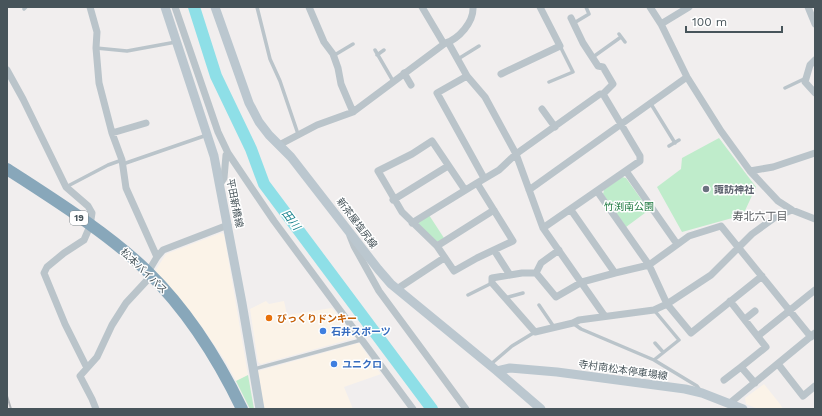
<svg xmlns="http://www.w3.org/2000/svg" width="822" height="416" font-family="'Work Sans','Noto Sans JP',sans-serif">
	<rect width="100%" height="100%" fill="#f1eeee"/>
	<path fill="#fbf3e8" d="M221,233L224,234L248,375L236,381L226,362L200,324L155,271L166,254Z
		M266,301L269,304L284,301L287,315L332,308L355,338L261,364L258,362L250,309Z
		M359,343L381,374L344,387L353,409H264L258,371Z
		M764,384L780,404L783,409H758L746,404L745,398Z"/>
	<path fill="#bfeccb" d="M719,138L756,187L743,215L682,232L657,187L681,169L682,158Z
		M622,177L626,178L649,210L626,227L603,194L604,190Z
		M429,215L444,238L440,241H436L419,225V222Z
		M248,375L254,409H250L236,381Z"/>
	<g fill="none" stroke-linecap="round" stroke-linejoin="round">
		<path stroke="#8edfe7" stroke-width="12" d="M194,7L216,76L251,149L264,184L432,409"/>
		<path stroke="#bac4ca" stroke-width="3.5" d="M257,7L270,59L280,81L298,134
			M24,9L26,7
			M574,23L589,14L586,7
			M619,34L625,42
			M96,48L127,51L176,42
			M375,50L393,81
			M377,55L384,50
			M333,56L353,44
			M593,57L621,37
			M458,59L479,46
			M549,82L573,72L560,46
			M785,88L806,78
			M651,104L675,143
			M669,146L679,140
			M123,164L207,135
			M66,187L108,165L122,160
			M468,295L492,283
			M505,298L523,293
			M539,305L554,327
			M574,324L581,329L654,360L697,386L700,390
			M655,343L663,352
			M654,360L679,340L654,310
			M491,364L512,346L535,332
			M254,369L361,340"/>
		<path stroke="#bac4ca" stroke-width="7" d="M90,7L97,32L96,48L99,83L112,133L122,160L126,188L157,257
			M175,7L218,132L228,153L274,221L413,409
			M309,7L324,42L333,54L338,68L341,84L353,112
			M422,7L444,44C459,39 474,22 473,7
			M650,7L661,24L687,77L721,131L750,171L778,201L792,210L815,219
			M808,7L815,24
			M661,24L689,7
			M448,42L467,76L485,97L516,154L543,228L604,315
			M815,60L810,65L805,82L815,93
			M7,70L23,99L66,187L88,206L92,213L90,226L84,240L64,253L47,267L44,273L65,324L87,368
			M404,73L411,85
			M501,74L560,46L540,7
			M467,76L437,93L484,178
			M542,109L555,127
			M112,133L146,123
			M279,145L317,125L353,112L444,44
			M626,171L677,244
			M750,171L773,167L815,153
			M220,184L224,178L226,155L228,153
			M465,190L432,141L412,154L378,171L402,212L437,246L454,271L477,258L513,241L477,183L499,170L516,154L600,94H603L613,84L603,67L598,66L583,43L571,18
			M529,190L687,77
			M597,191L649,265L667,304L691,333L762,276
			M393,200L448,166
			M571,210L615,273L649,265L689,236L721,226L811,337
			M412,223L477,183
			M543,228L640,161V156L603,94
			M350,236L354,246L379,291L466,409
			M437,246L494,210
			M494,250L510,275L522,273H536L556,297L582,282L615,273
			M148,272L157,257L163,250L228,225
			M536,273L541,263L559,250
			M510,275L492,278V283L535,332L573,323L579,320L654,310L667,304L711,275L752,234L777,216L792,210
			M397,289L444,258
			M730,301L766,347L741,367L755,383
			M745,319L755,311
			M758,336L815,290
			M778,364L803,396L815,386
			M724,380L741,367
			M730,403L815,333
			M96,409L92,399L80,376L97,357L112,325L126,303L151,276"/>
		<path stroke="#bbc7cf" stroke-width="9" d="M165,7L214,156L242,303L260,409
			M215,7L249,103L259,122L269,135L291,157L378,269L391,284L497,371L541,409
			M497,371L510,368L557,372L685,389L702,393L743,409"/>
		<path stroke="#88a7ba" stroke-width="12" d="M7,169C53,199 108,233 147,271C188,311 218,359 242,409"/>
		<path stroke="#b1b4b8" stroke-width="2" d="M7,396L11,409"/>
	</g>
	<circle fill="#6b7280" stroke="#fff" stroke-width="1.5" cx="706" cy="189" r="4"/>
	<circle fill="#e8710a" stroke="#fff" stroke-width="1.5" cx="269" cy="318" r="4"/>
	<g fill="#3f7fe0" stroke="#fff" stroke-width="1.5">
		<circle cx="323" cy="331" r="4"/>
		<circle cx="334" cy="364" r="4"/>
	</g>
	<g text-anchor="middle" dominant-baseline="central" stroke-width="3" stroke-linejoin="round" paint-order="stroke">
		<rect fill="#fff" stroke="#7e878c" stroke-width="1" x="70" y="211" width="18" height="14" rx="3"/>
		<g font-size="9" font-weight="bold" fill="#47545a">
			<text x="79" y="218">19</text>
		</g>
		<g font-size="10" font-weight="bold" fill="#5b616d" stroke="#fff" text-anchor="start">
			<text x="714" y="189">諏訪神社</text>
		</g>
		<g font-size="10" fill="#47545a" stroke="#fff">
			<text transform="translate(235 203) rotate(79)">平田新橋線</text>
			<text transform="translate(357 223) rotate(53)">新茶屋塩尻線</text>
			<text transform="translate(144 271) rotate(44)">松本バイパス</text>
			<text transform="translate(623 370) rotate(8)">寺村南松本停車場線</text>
		</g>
		<g font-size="10" fill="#1c783f" stroke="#fff">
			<text x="629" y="206">竹渕南公園</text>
		</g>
		<g font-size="10" font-weight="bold" fill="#c56008" stroke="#fff" text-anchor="start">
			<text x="277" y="318">びっくりドンキー</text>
		</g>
		<g font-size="10" font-weight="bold" fill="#366cbe" stroke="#fff" text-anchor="start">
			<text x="331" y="331">石井スポーツ</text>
			<text x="342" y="364">ユニクロ</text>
		</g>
		<g font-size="11" fill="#5b5f63" stroke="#fff">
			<text x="760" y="216">寿北六丁目</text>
		</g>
		<g font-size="11" font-style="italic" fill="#14808b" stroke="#fff">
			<text transform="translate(291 220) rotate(53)">田川</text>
		</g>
	</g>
	<rect width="822" height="416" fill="none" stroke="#47545a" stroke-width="16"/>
	<path d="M686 26v6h96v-6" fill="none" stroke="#47545a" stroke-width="2"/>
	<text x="692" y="26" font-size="12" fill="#47545a" stroke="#ffffff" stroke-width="3" paint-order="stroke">100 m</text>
</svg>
